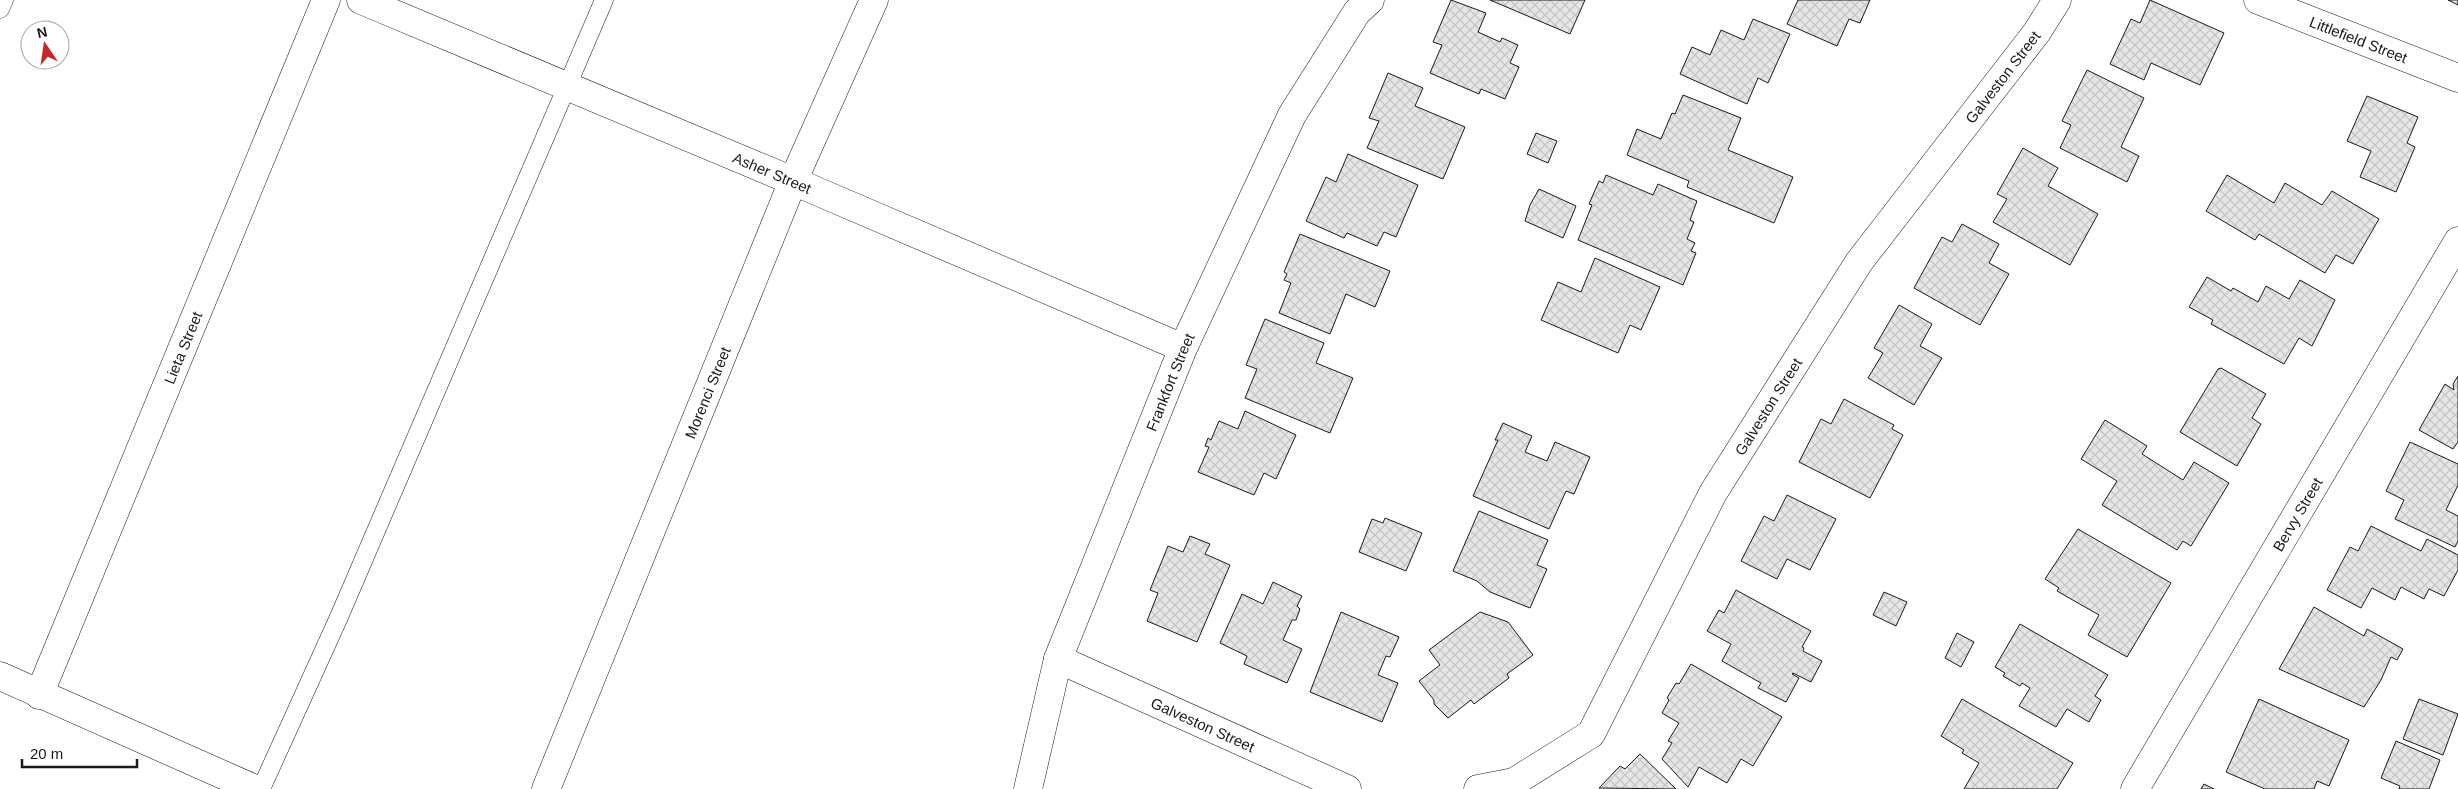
<svg xmlns="http://www.w3.org/2000/svg" width="2458" height="789" font-family="Helvetica,sans-serif">
	<defs>
		<pattern id="building-cross-hatch" width="8" height="8" patternUnits="userSpaceOnUse" patternTransform="scale(1.25)"><rect width="8" height="8" fill="#e6e6e6"/><path d="M0 0l8 8M0 8l8-8" fill="none" stroke="#c5c5c5"/></pattern>
	</defs>
	<rect width="100%" height="100%" fill="#fff"/>
	<path fill="url(#building-cross-hatch)" stroke="#1a1a1a" d="M1451,0L1486,13L1478,32L1500,42L1502,38L1518,45L1510,63L1519,67L1505,99L1481,89L1479,94L1430,73L1442,45L1433,42Z
		M1490,0H1585L1570,34Z
		M1798,0H1870L1860,23L1849,19L1837,46L1787,24Z
		M2150,0L2224,33L2200,85L2151,63L2144,80L2110,64L2131,19L2140,23Z
		M2448,0H2458V5Z
		M1753,19L1790,34L1768,83L1758,78L1747,104L1680,74L1692,47L1710,55L1721,30L1744,40Z
		M2087,70L2144,98L2121,147L2139,156L2127,182L2060,148L2071,125L2062,121Z
		M1388,73L1423,88L1415,106L1465,127L1443,179L1367,148L1379,121L1369,118Z
		M1683,95L1741,118L1728,150L1793,177L1774,223L1687,187L1689,181L1627,155L1637,129L1661,139L1672,113L1675,114Z
		M2367,96L2418,117L2407,143L2415,147L2396,192L2360,177L2371,151L2347,141Z
		M1536,133L1557,141L1548,163L1527,154Z
		M2023,148L2058,168L2048,186L2098,214L2070,265L1993,222L2007,199L1997,194Z
		M1348,154L1418,185L1396,237L1384,232L1377,246L1347,233L1344,238L1306,221L1326,177L1336,182Z
		M1606,175L1653,195L1658,184L1697,201L1690,220L1694,222L1687,239L1695,243L1691,251L1696,253L1683,285L1578,240L1592,205L1589,204L1599,181L1603,183Z
		M2227,175L2274,203L2285,183L2322,205L2332,191L2379,219L2353,264L2336,255L2325,273L2259,234L2255,240L2206,211Z
		M1539,189L1576,206L1563,238L1525,221L1530,205Z
		M1962,224L1999,244L1989,263L2009,274L1980,325L1914,288L1942,237L1952,242Z
		M1300,234L1390,271L1375,307L1346,294L1330,334L1279,313L1291,283L1284,280L1287,274L1284,272Z
		M1595,258L1660,287L1641,330L1630,325L1618,353L1541,320L1558,282L1581,292Z
		M2207,277L2231,291L2233,288L2258,302L2266,286L2289,299L2300,280L2335,300L2312,346L2299,338L2284,364L2211,324L2213,320L2189,307Z
		M1899,305L1932,324L1920,346L1942,358L1914,405L1868,378L1883,353L1874,348Z
		M1265,319L1324,343L1316,363L1353,378L1330,433L1245,398L1257,369L1246,365Z
		M2221,368L2266,394L2252,418L2261,424L2237,466L2180,432L2218,369Z
		M2458,376V442L2453,449L2419,430L2445,384L2454,390L2453,384Z
		M1844,399L1894,425L1892,429L1903,435L1870,498L1799,462L1821,419L1831,424Z
		M1245,411L1296,435L1276,479L1264,473L1254,495L1198,472L1209,447L1205,446L1208,438L1211,440L1219,421L1238,429Z
		M2105,420L2147,446L2142,454L2183,480L2194,462L2229,483L2191,546L2183,541L2177,550L2102,505L2117,481L2081,459Z
		M1503,423L1532,436L1525,452L1547,461L1555,442L1590,457L1574,494L1566,491L1549,529L1473,496L1498,440H1495Z
		M2410,442L2458,464V485L2446,510L2458,516V541L2455,547L2395,519L2404,500L2386,491Z
		M1787,495L1836,519L1810,570L1787,559L1777,579L1741,561L1764,516L1774,521Z
		M1479,511L1548,540L1537,565L1547,569L1530,608L1490,592L1477,581L1453,571Z
		M1385,518L1422,533L1406,571L1359,552L1372,519L1383,523Z
		M2371,526L2421,551L2427,539L2458,555V570L2444,596L2429,589L2424,599L2401,587L2395,600L2372,588L2361,608L2327,590L2350,547L2358,551Z
		M2078,529L2171,583L2127,657L2088,635L2099,615L2057,591L2059,588L2045,579Z
		M1190,536L1210,544L1205,554L1230,565L1197,642L1147,621L1158,593L1150,590L1168,546L1183,552Z
		M1273,582L1302,596L1297,606L1300,609L1296,620H1292L1283,640L1302,649L1287,683L1244,664L1247,656L1220,643L1242,594L1263,604Z
		M1736,590L1811,631L1802,647L1804,648L1803,651L1822,661L1811,682L1793,673L1792,674L1799,678L1786,702L1758,688L1761,683L1722,661L1731,644L1707,631L1719,610L1724,613Z
		M1884,592L1907,602L1896,626L1873,615Z
		M2314,607L2364,636L2367,629L2403,649L2397,660L2391,657L2381,680L2364,707L2279,669Z
		M1341,612L1399,637L1390,657L1386,656L1378,675L1398,683L1382,722L1310,692Z
		M1480,612L1508,622L1533,655L1507,674L1509,678L1474,704L1471,700L1448,718L1434,704V700L1419,681L1440,665L1429,650Z
		M2020,624L2108,675L2095,696L2101,700L2089,722L2067,709L2056,727L2019,706L2030,688L2022,683L2020,686L2003,676L2005,673L1995,667Z
		M1957,633L1974,642L1961,667L1945,658Z
		M1691,664L1782,717L1753,766L1741,759L1727,783L1699,767L1688,787L1662,759L1672,743L1668,741L1679,723L1662,713L1669,700L1667,698L1676,683L1679,684Z
		M1962,699L2073,763L2057,789H1964L1979,763L1962,753L1964,750L1941,736Z
		M2259,699L2349,740L2329,786L2317,781L2314,789H2265L2226,772Z
		M2419,699L2458,714L2443,755L2403,739Z
		M2396,741L2440,760L2429,789H2399L2400,786L2381,778Z
		M1640,754L1676,789L1599,788L1620,766L1625,769Z
		M2204,784L2214,789H2201Z"/>
	<g fill="none" stroke-linecap="round" stroke-linejoin="round">
		<g stroke="#1a1a1a" stroke-width="19">
			<path id="lane" d="M0,9L4,0
				M261,789L339,617L604,0"/>
		</g>
		<g stroke="#1a1a1a" stroke-width="29">
			<g id="street">
				<path id="s1" d="M361,0L793,181L1183,348"/>
				<path id="s2" d="M2258,0L2458,78"/>
				<path id="s3" d="M1058,659L1347,789"/>
				<path d="M0,676L255,789"/>
				<path id="s4" d="M39,695L326,0"/>
				<path id="s5" d="M546,789L793,181L874,0"/>
				<path id="s6" d="M1028,789L1058,659L1183,348L1292,115L1357,12L1370,0"/>
				<path id="s7" d="M1478,789L1514,782L1591,734L1713,493L1859,262L2037,32L2057,0"/>
				<path id="s8" d="M2135,789L2458,241"/>
			</g>
		</g>
		<use href="#lane" stroke="#fff" stroke-width="18"/>
		<use href="#street" stroke="#fff" stroke-width="28"/>
	</g>
	<g text-anchor="middle" dominant-baseline="central" stroke-width="4" stroke-linejoin="round" paint-order="stroke">
		<g font-size="15" fill="#1a1a1a" stroke="#fff">
			<text stroke="none"><textPath href="#s2" startOffset="108">Littlefield Street</textPath></text>
			<text stroke="none"><textPath href="#s7" startOffset="905">Galveston Street</textPath></text>
			<text stroke="none"><textPath href="#s1" startOffset="446">Asher Street</textPath></text>
			<text stroke="none"><textPath href="#s4" startOffset="376">Lieta Street</textPath></text>
			<text stroke="none"><textPath href="#s6" startOffset="432">Frankfort Street</textPath></text>
			<text stroke="none"><textPath href="#s5" startOffset="428">Morenci Street</textPath></text>
			<text stroke="none"><textPath href="#s7" startOffset="500">Galveston Street</textPath></text>
			<text stroke="none"><textPath href="#s8" startOffset="319">Bervy Street</textPath></text>
			<text stroke="none"><textPath href="#s3" startOffset="159">Galveston Street</textPath></text>
		</g>
	</g>
	<g transform="translate(45 45) rotate(347)"><circle r="24" fill="#ffffff" stroke="#a3a3a3"/>
	<path d="M0-4L9 19L0 12L-9 19Z" fill="#c62828"/>
	<text y="-8" font-size="14" font-weight="bold" text-anchor="middle" fill="#1a1a1a">N</text>
	</g>
	<path d="M22 759v8h115v-8" fill="none" stroke="#1a1a1a" stroke-width="2.5"/>
	<text x="30" y="759" font-size="15" fill="#1a1a1a" stroke="#ffffff" stroke-width="4" paint-order="stroke">20 m</text>
</svg>
